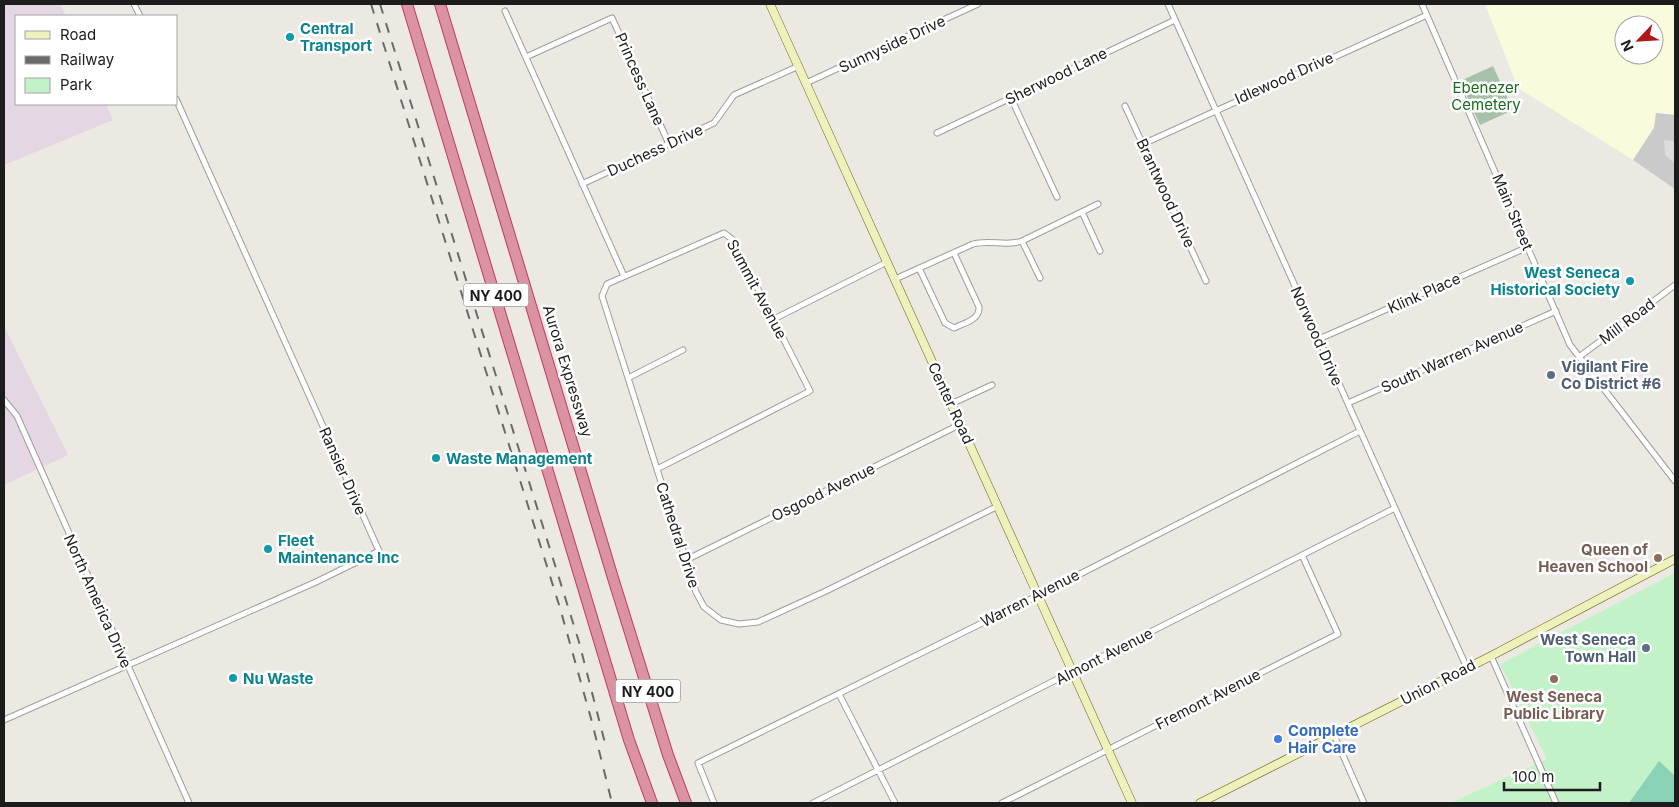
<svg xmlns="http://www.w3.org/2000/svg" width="1679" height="807" font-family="Inter,sans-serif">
	<rect width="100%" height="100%" fill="#ece9e3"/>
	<path fill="#e4d6e2" d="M4,4H60L66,16H16V104H106L113,120L4,165Z
		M4,326L68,455L4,485Z"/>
	<path fill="#fafadd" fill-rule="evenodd" d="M1485,4H1675V115L1656,113L1654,127L1633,160L1518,88ZM1624,25H1654V55H1624Z"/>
	<path fill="#cacaca" d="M1656,113L1675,115V189L1633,160L1654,128Z"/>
	<path fill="#a7c2ab" d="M1493,66L1513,110L1480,125L1460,81Z"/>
	<path fill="#c4f2c8" d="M1675,573V803H1450L1547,759L1500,664Z"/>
	<path fill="#8ad2b6" d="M1659,761L1675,776V803H1629Z"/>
	<path fill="#dcdcdc" d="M1664,140L1675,141V164L1665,155Z"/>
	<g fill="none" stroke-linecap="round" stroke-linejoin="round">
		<g stroke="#9d9d9d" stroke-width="7">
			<path id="minor" d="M134,4L140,16
				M1168,4L1467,668
				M1422,4L1570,345L1675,481
				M505,11L624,276
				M526,57L612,18L669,144
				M806,83L978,4
				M1011,98L1057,197
				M1125,106L1206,281
				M937,133L1175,20
				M1143,144L1427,15
				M582,184L714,123L734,95L799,66
				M1082,212L1100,251
				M1022,241L1040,278
				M919,268L945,323L954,328C964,323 980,320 979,307L954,253
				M895,279L973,244C990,239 1006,247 1022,241L1098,204
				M774,319L887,262
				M1319,339L1528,247
				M1579,357L1675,285
				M628,378L683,350
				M4,400L17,416L189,803
				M1348,403L1556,311
				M951,404L992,385
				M657,469L810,391L733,240L724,233L607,284L602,296L696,592L704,607L721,620L739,624L758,622L826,591L998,506
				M686,560L961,424
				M1491,656L1556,803
				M839,694L895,803
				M4,720L316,582L379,551L176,99
				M1334,735L1364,803
				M714,803L698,763L1039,595L1360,431
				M813,803L1395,508
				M1002,803L1338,634L1302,555"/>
		</g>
		<g stroke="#5c6412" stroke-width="9">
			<path id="secondary" d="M770,4L1132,803
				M1200,803L1491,656L1675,559"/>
		</g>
		<g stroke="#c13968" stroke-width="12">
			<path id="motorway" d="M407,4L629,740L652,803
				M440,4L613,578L668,755L686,803"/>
		</g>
		<use href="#minor" stroke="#fff" stroke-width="5"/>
		<use href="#secondary" stroke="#eef1bc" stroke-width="8"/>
		<use href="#motorway" stroke="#db93a1" stroke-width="10"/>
		<path stroke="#6a6a6a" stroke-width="2" stroke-dasharray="10 10" stroke-linecap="butt" d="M371,4L560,608L592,722L612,803
			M380,4L579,642L606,747"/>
	</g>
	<g fill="#0f9aa8" stroke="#fff" stroke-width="2">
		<circle cx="290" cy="37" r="5"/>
		<circle cx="1630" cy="281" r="5"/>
		<circle cx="436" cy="458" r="5"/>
		<circle cx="268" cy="549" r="5"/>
		<circle cx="233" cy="678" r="5"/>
	</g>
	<g fill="#5c6f8a" stroke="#fff" stroke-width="2">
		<circle cx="1551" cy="375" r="5"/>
		<circle cx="1646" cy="648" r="5"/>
	</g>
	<g fill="#8d6e63" stroke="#fff" stroke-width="2">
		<circle cx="1658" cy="558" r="5"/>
		<circle cx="1554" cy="679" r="5"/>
	</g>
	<circle fill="#3f7fe0" stroke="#fff" stroke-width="2" cx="1278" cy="739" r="5"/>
	<g text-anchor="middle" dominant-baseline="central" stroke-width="5" stroke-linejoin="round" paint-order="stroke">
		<g fill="#fff" stroke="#606060" stroke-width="1">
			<rect x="463.5" y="283.5" width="65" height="23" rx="4"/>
			<rect x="615.5" y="679.5" width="65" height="23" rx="4"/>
		</g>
		<g font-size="14" font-weight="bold" fill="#1c1c1c">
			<text x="496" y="295">NY 400</text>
			<text x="648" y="691">NY 400</text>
		</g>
		<g font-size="15" font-weight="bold" fill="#0d838f" stroke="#fff" text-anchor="start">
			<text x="300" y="28">Central<tspan x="300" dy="17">Transport</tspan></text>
			<text x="1620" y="272" text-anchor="end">West Seneca<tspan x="1620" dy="17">Historical Society</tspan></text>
			<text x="446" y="458">Waste Management</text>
			<text x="278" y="540">Fleet<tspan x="278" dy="17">Maintenance Inc</tspan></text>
			<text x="243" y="678">Nu Waste</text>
		</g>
		<g font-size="15" fill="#1c1c1c" stroke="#fff">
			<text transform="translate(892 44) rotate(-25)">Sunnyside Drive</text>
			<text transform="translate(1056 76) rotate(-26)">Sherwood Lane</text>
			<text transform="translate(1284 78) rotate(-24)">Idlewood Drive</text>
			<text transform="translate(640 79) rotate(66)">Princess Lane</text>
			<text transform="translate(655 150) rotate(-25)">Duchess Drive</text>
			<text transform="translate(1166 193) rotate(65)">Brantwood Drive</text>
			<text transform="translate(1513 212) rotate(67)">Main Street</text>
			<text transform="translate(757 289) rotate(62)">Summit Avenue</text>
			<text transform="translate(1424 293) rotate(-24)">Klink Place</text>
			<text transform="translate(1627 321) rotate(-37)">Mill Road</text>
			<text transform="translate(1317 336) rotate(66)">Norwood Drive</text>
			<text transform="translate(1452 357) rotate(-24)">South Warren Avenue</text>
			<text transform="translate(568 371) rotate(73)">Aurora Expressway</text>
			<text transform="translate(951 403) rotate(65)">Center Road</text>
			<text transform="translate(343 471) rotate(66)">Ransier Drive</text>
			<text transform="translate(823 492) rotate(-26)">Osgood Avenue</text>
			<text transform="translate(678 535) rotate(72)">Cathedral Drive</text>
			<text transform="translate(1030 598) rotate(-27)">Warren Avenue</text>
			<text transform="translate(98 601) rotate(66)">North America Drive</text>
			<text transform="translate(1104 656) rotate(-27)">Almont Avenue</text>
			<text transform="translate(1438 682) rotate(-27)">Union Road</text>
			<text transform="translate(1208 699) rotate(-27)">Fremont Avenue</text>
		</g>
		<g font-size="15" fill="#186c1f" stroke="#fff">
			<text x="1486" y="87">Ebenezer<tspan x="1486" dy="17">Cemetery</tspan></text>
		</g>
		<g font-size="15" font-weight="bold" fill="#4e5e75" stroke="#fff" text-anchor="start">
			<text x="1561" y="366">Vigilant Fire<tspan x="1561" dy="17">Co District #6</tspan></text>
			<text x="1636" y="639" text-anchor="end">West Seneca<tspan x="1636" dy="17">Town Hall</tspan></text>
		</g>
		<g font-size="15" font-weight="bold" fill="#785e54" stroke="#fff" text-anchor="end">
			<text x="1648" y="549">Queen of<tspan x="1648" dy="17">Heaven School</tspan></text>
			<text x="1554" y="696" text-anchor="middle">West Seneca<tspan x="1554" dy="17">Public Library</tspan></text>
		</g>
		<g font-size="15" font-weight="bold" fill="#366cbe" stroke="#fff" text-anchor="start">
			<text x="1288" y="730">Complete<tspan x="1288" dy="17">Hair Care</tspan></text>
		</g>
	</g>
	<rect width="1679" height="807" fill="none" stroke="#1c1c1c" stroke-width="10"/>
	<rect x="15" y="15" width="162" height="90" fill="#ffffff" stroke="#a4a4a4"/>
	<rect x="25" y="31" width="25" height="8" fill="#eef1bc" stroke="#a4a4a4"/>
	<text x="60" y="40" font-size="15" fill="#1c1c1c">Road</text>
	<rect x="25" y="56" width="25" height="8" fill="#6a6a6a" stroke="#a4a4a4"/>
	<text x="60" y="65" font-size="15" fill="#1c1c1c">Railway</text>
	<rect x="25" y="78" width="25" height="15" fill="#c4f2c8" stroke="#a4a4a4"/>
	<text x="60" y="90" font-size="15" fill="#1c1c1c">Park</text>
	<g transform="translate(1639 40) rotate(245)"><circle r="24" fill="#ffffff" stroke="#a4a4a4"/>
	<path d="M0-4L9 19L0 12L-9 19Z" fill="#b01819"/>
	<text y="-8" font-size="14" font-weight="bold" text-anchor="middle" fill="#1c1c1c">N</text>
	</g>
	<path d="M1504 782v8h96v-8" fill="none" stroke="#1c1c1c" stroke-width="2.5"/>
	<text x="1512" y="782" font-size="15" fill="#1c1c1c" stroke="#ffffff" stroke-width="4" paint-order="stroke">100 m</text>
</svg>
